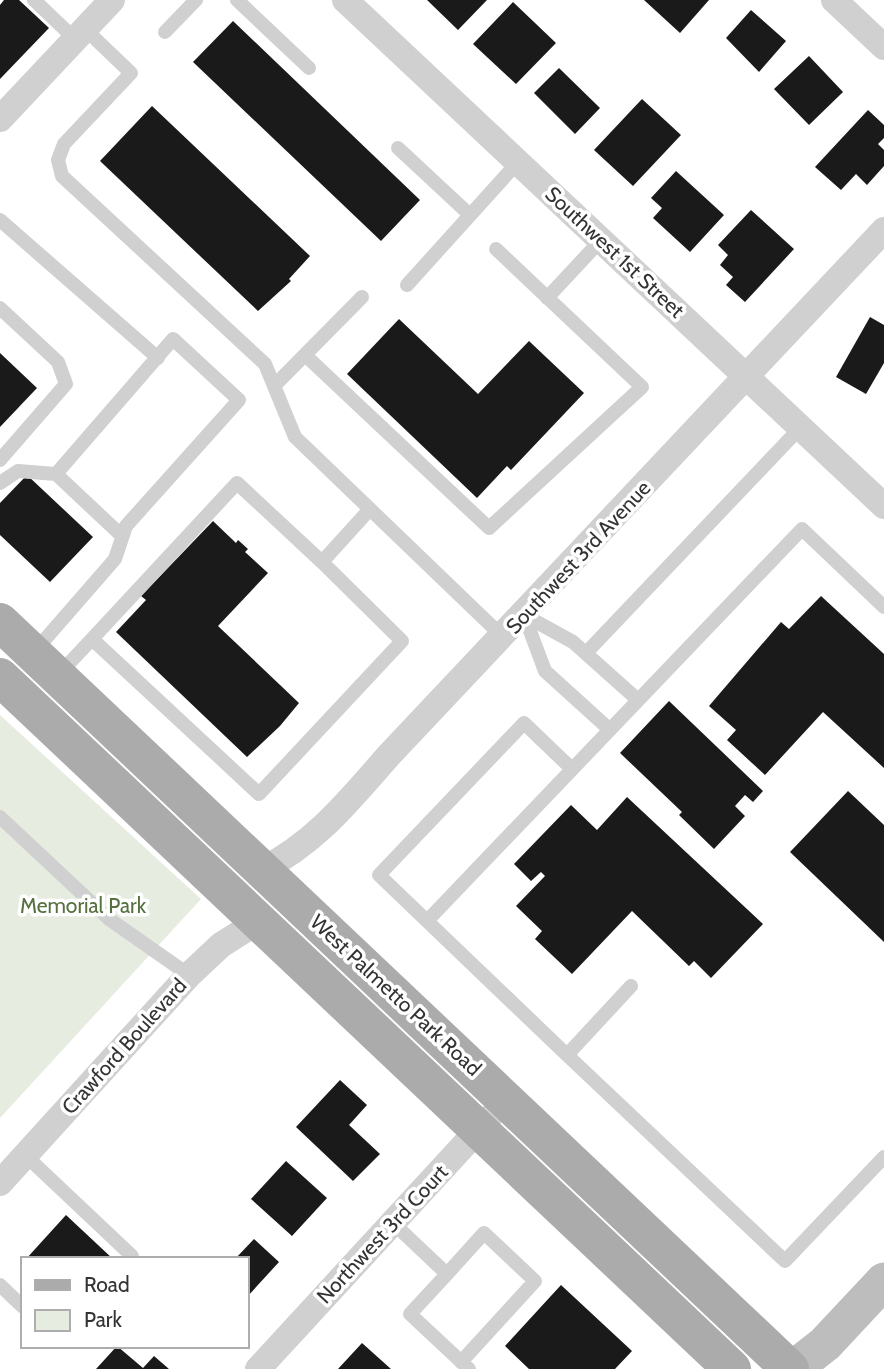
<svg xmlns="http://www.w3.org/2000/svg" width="884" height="1369" font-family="Cabin,sans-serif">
	<rect width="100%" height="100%" fill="#fff"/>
	<path fill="#e6ecdf" d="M0,715L201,899L0,1118Z"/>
	<path fill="#1a1a1a" d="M4,0H19L49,28L0,79V5Z
		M427,0H487L458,30Z
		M644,0H709L680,33Z
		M513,2L556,43L516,84L473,44Z
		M751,10L786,41L759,72L726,38Z
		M233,21L420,200L381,241L193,62Z
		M809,56L843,92L809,125L774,89Z
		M559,68L600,108L575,134L534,93Z
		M642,99L681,135L633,186L594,150Z
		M152,106L310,256L289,279L291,281L258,311L100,161Z
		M868,110L884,125V138L878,144L884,150V166L867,185L856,174L841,190L815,167Z
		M676,171L724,215L690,252L653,218L662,208L651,198Z
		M751,210L794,249L745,302L726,285L733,277L720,265L728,255L718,245Z
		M870,317L884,325V363L866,394L836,377Z
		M399,319L478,394L529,341L584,393L511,470L507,466L477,498L347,374Z
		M0,353L37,388L0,427Z
		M27,475L93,537L50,582L0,535V503Z
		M213,521L236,543L238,540L248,549L245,552L268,573L218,626L299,703L280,726L247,757L116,632L146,600L141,596Z
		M821,596L884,654V768L823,712L765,775L727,740L736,730L709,706L781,622L789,629Z
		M669,701L763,791L753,802L745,795L735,806L745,816L714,849L679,815L682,812L620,753Z
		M848,791L884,825V942L790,852Z
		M627,797L763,924L711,978L694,961L689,966L632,911L572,974L535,939L542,931L516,906L545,876L541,872L531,881L514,864L571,805L597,830Z
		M340,1080L367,1105L349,1125L380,1154L353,1181L296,1127Z
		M286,1161L327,1198L292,1236L251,1199Z
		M66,1215L113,1259H26Z
		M254,1239L279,1262L247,1297V1259H235Z
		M561,1285L632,1351L615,1369H529L505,1346Z
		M362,1343L391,1369H338Z
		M117,1346L143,1368L154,1356L169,1369H96Z"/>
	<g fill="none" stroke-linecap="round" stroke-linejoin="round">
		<path stroke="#d0d0d0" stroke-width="14" d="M34,0L75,39
			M237,0L309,68
			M85,29L131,73L64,144L58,160L62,176L265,364L295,437L503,637
			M165,32L196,0
			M398,148L470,215
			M0,220L158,358
			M407,285L519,161
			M547,298L602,239
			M0,308L58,362L66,384L0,460
			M305,355L489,528L642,387L496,249
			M276,384L362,297
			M0,483L18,471L56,474
			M524,615L545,671L609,729
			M524,615L573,642L638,700
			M92,639L237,483L322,562
			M34,652L115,559L126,526L239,400L173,339L56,474L122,536
			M586,653L801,427
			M59,674L92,639L259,794L402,641L322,562L370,509
			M572,769L524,723L379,875L427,921L802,529L884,607
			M0,817L109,919L189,975
			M427,921L567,1055L631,986
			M567,1055L785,1261L884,1157
			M25,1155L132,1256
			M393,1223L447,1274L410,1314L469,1369
			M447,1274L484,1233L535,1281L461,1362
			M0,1285L23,1307"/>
		<path stroke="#d0d0d0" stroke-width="26" d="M345,0L884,506
			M834,0L884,47
			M0,119L112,0
			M262,870C318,841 349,800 390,754L884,230
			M0,1183L189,975L221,945L259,921
			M258,1369L489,1118"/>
		<path stroke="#bdbdbd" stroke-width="37" d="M793,1369L825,1344L884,1281"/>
		<path stroke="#ababab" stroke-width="38" d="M0,622L790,1369
			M0,677L732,1369"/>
	</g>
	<g text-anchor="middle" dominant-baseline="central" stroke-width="7" stroke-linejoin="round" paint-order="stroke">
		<g font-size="21" fill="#333" stroke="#fff">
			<text transform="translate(615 252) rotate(43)">Southwest 1st Street</text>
			<text transform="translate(578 557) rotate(-47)">Southwest 3rd Avenue</text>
			<text transform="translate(396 995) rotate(43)">West Palmetto Park Road</text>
			<text transform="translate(124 1046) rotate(-48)">Crawford Boulevard</text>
			<text transform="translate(382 1234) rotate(-47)">Northwest 3rd Court</text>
		</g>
		<g font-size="21" fill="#56703f" stroke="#fff">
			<text x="83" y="905">Memorial Park</text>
		</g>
	</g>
	<rect x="21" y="1257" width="228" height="91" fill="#ffffff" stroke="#adadad" stroke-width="2"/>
	<rect x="35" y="1280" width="35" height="10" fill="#ababab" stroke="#adadad" stroke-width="2"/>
	<text x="84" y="1292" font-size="21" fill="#333333">Road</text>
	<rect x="35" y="1310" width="35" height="21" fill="#e6ecdf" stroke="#adadad" stroke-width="2"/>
	<text x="84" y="1327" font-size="21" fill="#333333">Park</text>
</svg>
